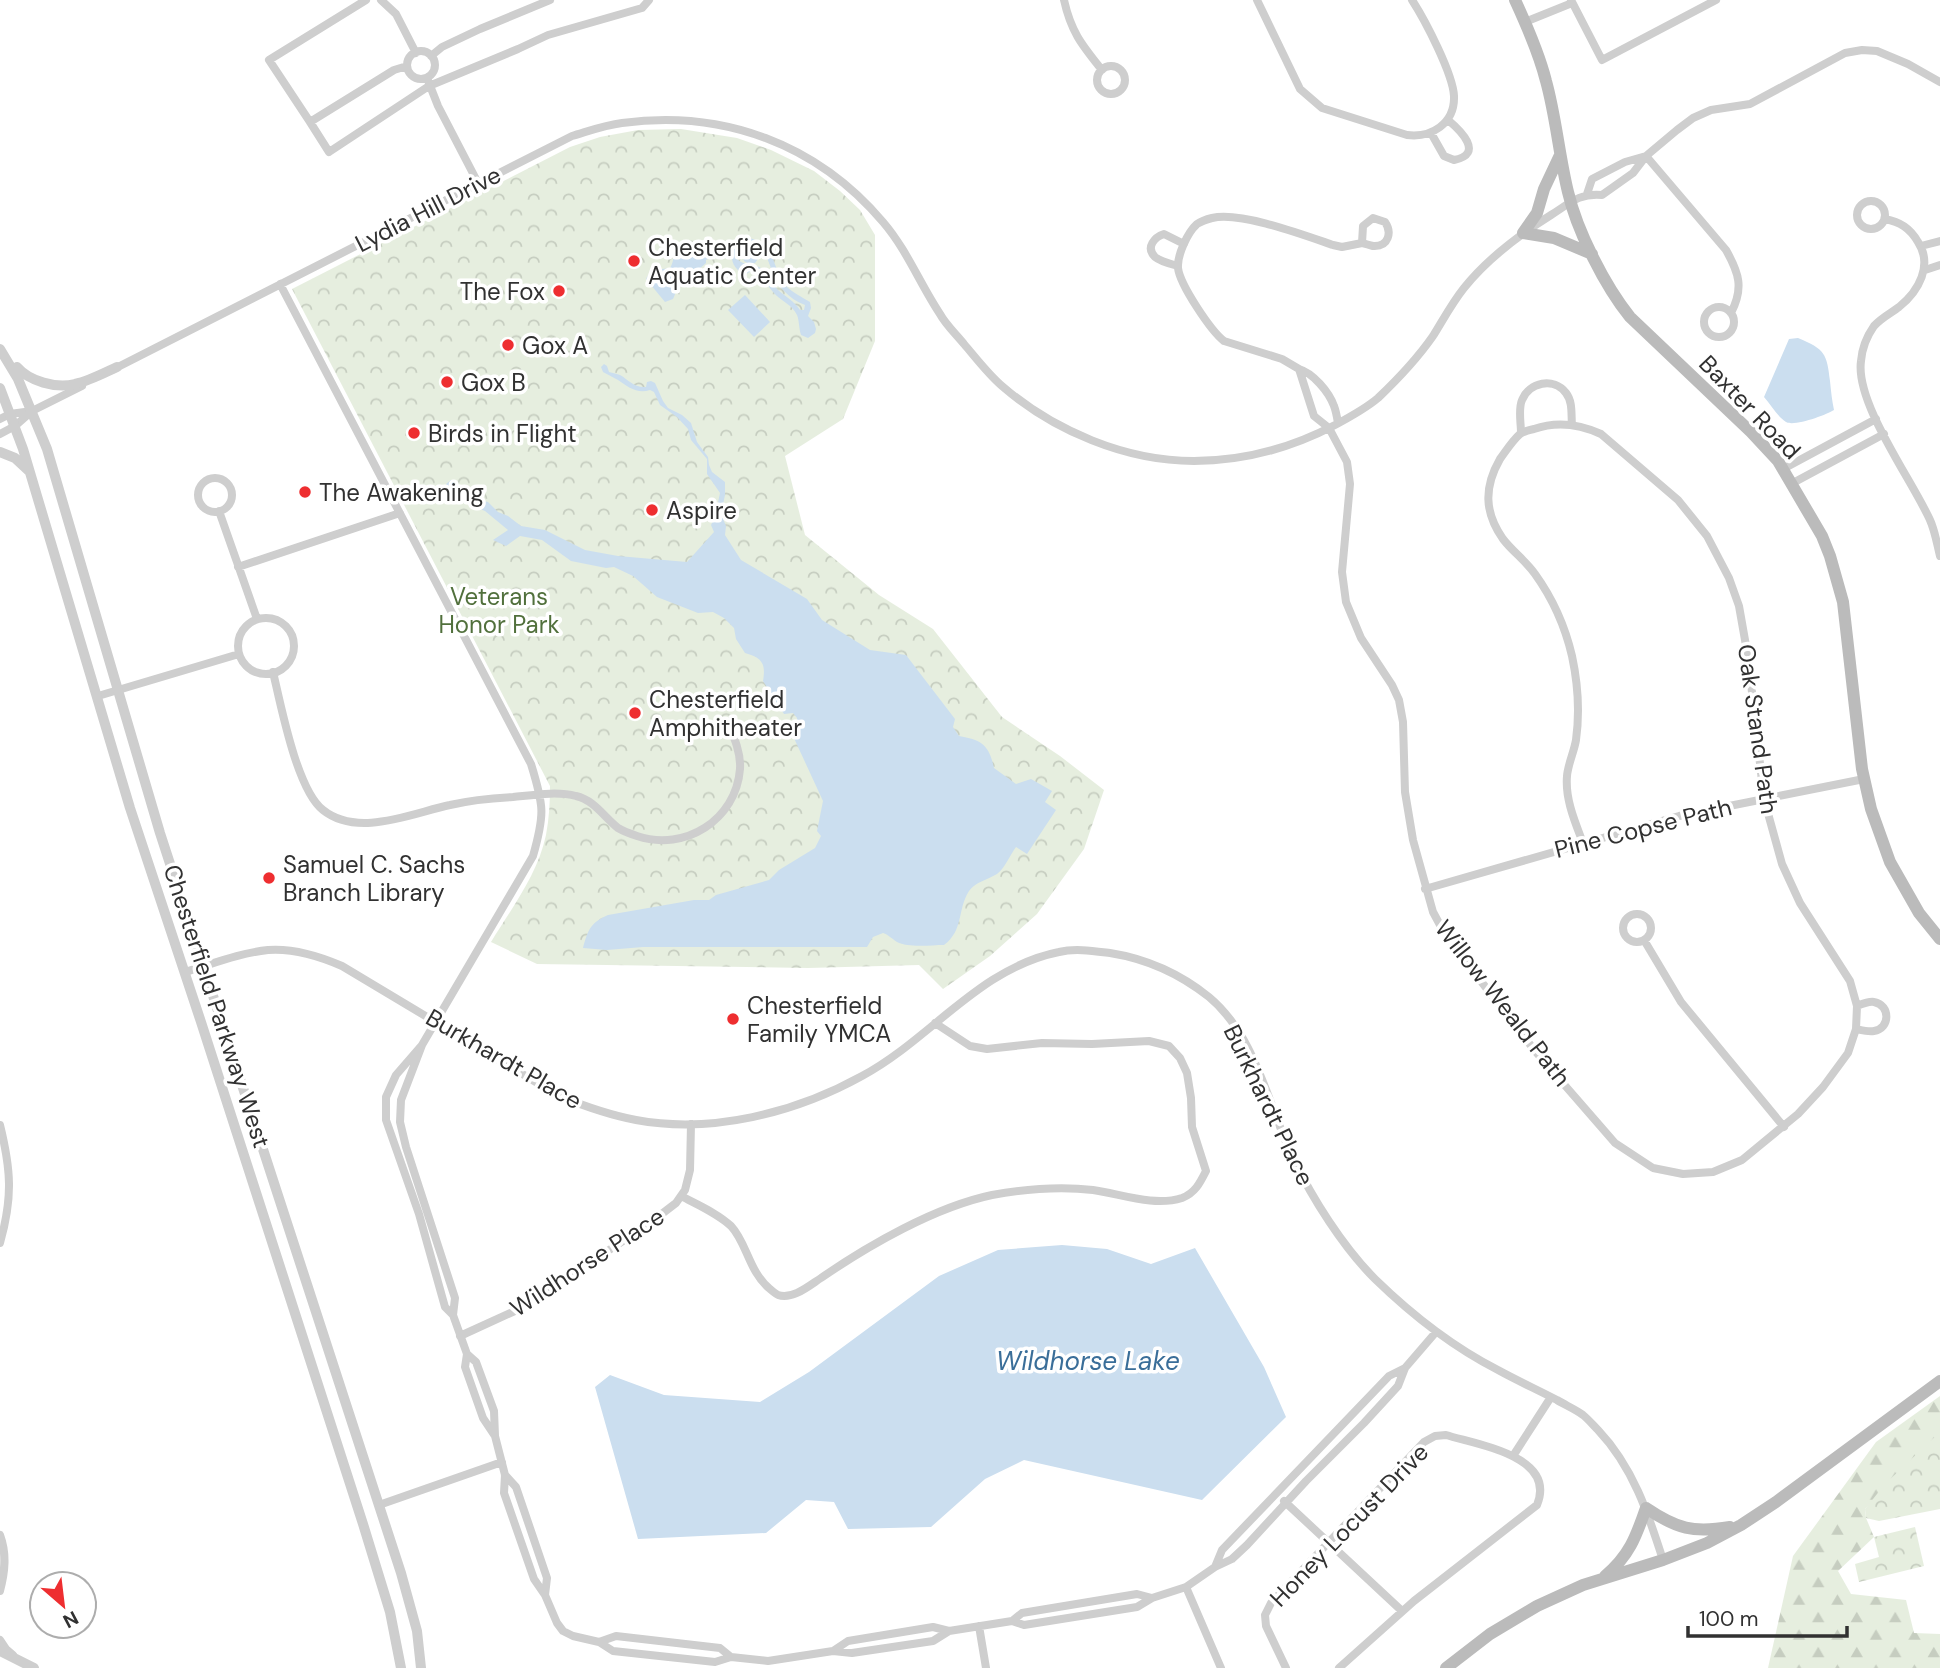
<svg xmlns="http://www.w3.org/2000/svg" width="1940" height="1668" font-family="'DM Sans',sans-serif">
	<defs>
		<pattern id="forest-firs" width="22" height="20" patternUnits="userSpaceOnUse" patternTransform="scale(1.75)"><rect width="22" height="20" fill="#e6eedf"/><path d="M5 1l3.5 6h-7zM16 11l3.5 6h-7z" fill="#c6cdc0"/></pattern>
		<pattern id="park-crowns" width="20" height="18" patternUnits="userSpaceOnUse" patternTransform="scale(1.75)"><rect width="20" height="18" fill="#e6eedf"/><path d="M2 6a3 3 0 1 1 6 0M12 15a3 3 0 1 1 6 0" fill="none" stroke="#c6cdc0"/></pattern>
	</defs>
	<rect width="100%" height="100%" fill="#fff"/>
	<path fill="url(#forest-firs)" d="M1940,1396V1433L1865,1509L1866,1518L1874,1537L1838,1571L1851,1594L1906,1600L1914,1633L1940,1634V1668H1768L1793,1556L1876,1442Z"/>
	<path fill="url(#park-crowns)" d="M681,129L737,138L771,150L814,171L840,191L860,210L875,235V341L843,419L785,456L805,535L879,595L933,629L1002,717L1060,756L1104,790L1084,849L1037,914L990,956L943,989L919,965L808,968L537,964L491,942C511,909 538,874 546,835C549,819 550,803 550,786L292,289L570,147L600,137L638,130Z
		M1940,1432V1509L1879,1521L1866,1518L1865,1509L1885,1484Z
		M1915,1527L1924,1566L1859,1582L1855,1564L1879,1557L1874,1537Z"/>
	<path fill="#cbdeef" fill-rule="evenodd" d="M749,238C777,244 771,268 786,286C793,293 802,297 810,302L811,308L808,316L814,322L816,329L815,333L808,338L801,335C799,329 799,319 797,315C792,304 780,301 773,292C765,284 758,263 745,275C726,265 728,245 749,238ZM751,243L745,246L742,252L744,261L749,264L755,263L761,255L760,248L762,249C767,256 769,263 772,271C778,287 789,299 805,305L804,310H800C794,301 786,297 778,290C771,283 768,272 759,267C750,263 745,266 737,259V253C741,248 744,243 751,243Z
		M686,242L693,247L695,258L701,257L700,249L703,248L704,250L711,247L714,256L706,260V263L697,271L691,282C675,277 678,291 673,299L665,302L646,279C652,267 660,270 670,268C677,257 669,247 686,242Z
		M745,295L770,322L754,337L728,310Z
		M1798,338C1825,349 1827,354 1830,381C1831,391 1832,401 1834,410C1826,415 1794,427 1786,422C1778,417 1771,405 1764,397L1789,339Z
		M604,364L607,366L609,372C613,373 617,374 620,375C629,380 634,388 646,387L647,382L651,381L655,383L663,401L668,408L682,415L691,423L697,442L708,457L709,465L712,472L725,482V495L721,514L726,526L725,535L741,560L807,599L822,620L870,650L906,655L955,719L953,727L959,736C981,740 989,744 994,768L1016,784L1031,779L1052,791L1045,802L1056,810L1027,854L1016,847C1010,855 1005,868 997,874C987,880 975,882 969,891C957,910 964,930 944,945C931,945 908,948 897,942C892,939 889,935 883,933L873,937L867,947H643L607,950L583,948C588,930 590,923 608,915L694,900H709L716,895L769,880L779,870L815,848L821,836L817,831L823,801L793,736L797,724V718L793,713L784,714L763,681C766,663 762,658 745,653L736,639L734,628L724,618L713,612L698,613L657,597L633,576L614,567L606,568L571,561L542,540L520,536L506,546L493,540L508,530L485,511L458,500L446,484L451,480L469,497L488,502L498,512L508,516L521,526L545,530L585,550L618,556L687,562L714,532L711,525L715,517L720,493L707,474V459L691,440L688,429L677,417L660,405L654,392L650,390C637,394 628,387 618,380C613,377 608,375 603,372L601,367Z
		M1062,1245L1107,1249L1151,1264L1195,1248L1264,1367L1286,1417L1202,1500L1024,1460L985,1479L931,1527L848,1529L834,1502L806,1500L766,1533L638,1539L595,1387L610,1375L664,1395L760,1402L809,1372L939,1276L998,1250Z"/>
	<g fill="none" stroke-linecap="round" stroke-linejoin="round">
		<path stroke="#cecece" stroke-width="8" d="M366,0L269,60L310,122L394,70L407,66
			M381,0L396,14L416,53
			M1064,0C1071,32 1082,45 1102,70
			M1257,0L1300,89L1322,108L1407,135C1431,138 1455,124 1454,96C1453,74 1425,20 1412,0
			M1571,0L1602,60L1716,0
			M1525,22L1572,3
			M407 65a14 14 0 1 1 28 0a14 14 0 1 1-28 0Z
			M431,56L442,47L480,29L550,0
			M1097 80a14 14 0 1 1 28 0a14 14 0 1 1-28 0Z
			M427,78L438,106L478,183
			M310,122L329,152L429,86L518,49L548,35L642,8L649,0
			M1431,133L1444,156L1454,160C1485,154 1460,130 1448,120
			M1646,156L1726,250C1739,273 1744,288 1731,313
			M1587,194L1592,179L1625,162L1646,156
			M1857 215a14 14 0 1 1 28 0a14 14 0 1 1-28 0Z
			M1373,218L1385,222C1392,232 1389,247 1373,246C1369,245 1366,244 1362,243L1363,226Z
			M1885,219C1900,222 1910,228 1918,242C1933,265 1919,291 1899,307C1891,313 1881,318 1874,326C1867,336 1862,349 1861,361C1855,403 1912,480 1930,520C1935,531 1937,544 1940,556
			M1921,246L1940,241
			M1178,266C1171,264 1161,262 1155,257C1145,247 1155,237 1164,234L1184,244
			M1925,270L1940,265
			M280,284L531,764C544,806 545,814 533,856L422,1045L401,1100L400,1122L406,1147L455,1298L453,1315L445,1307L419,1214L386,1120V1097L396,1075L422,1045
			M1704 322a15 15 0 1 1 30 0a15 15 0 1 1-30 0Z
			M1299,369L1282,359L1224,341C1211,331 1180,285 1178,268C1177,256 1187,233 1197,224C1200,222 1208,219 1212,218C1240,211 1304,235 1333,245L1342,247L1362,243
			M112,370L572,136C589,131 605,125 622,123C723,109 817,144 883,222C907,250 920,284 940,314C946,325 956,334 964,344C976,358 988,374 1002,386C1054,431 1126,461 1194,461C1245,461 1291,448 1335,425C1350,417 1365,409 1378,398C1398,379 1417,359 1433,336C1443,320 1452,303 1464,288C1488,258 1519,235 1551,215C1570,203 1579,193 1602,195L1633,173L1646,156L1677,130L1693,118L1711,110L1750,104L1845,53L1862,50L1877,51L1908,64L1940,82
			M0,419L10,414L32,411
			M1338,423C1337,417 1336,411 1334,406C1329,392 1313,373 1299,369L1314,416L1329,428L1347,462L1350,484L1342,572L1346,602L1361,638L1392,685L1399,700L1403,722L1405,792L1413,840L1433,912L1446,936L1535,1051L1615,1143L1653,1168L1683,1174L1713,1172L1742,1160L1798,1114L1823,1087L1848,1053L1856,1029L1857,1006L1850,981L1800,903L1782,864L1764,799L1748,657L1739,606L1729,578L1707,536L1678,500L1601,434C1579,424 1557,421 1534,429C1529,430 1524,431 1520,434C1512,441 1506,451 1500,459C1484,487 1484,512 1503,539C1512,551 1526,561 1535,574C1553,599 1565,626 1572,656C1578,684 1580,711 1576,740C1574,752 1568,764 1567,776C1565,799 1575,822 1583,843
			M1521,433C1521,423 1518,409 1522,400C1529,382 1554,377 1566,393C1573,402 1571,414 1572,425
			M0,434L15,426L32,411L82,386
			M1783,469L1876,419
			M198 495a17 17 0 1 1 34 0a17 17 0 1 1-34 0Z
			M1791,484L1884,434
			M219,511L257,619
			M238,567L400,513
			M238 646a28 28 0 1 1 56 0a28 28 0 1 1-56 0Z
			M273,672C281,706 297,790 323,810C358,838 412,813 450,805C471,800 492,798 513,797C533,795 557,791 576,796C594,800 604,817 618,828C623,831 631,834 637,836C685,852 736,820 740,769C741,753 734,737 728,723
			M98,696L239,654
			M1425,889L1679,816L1864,779
			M1623 928a14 14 0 1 1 28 0a14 14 0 1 1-28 0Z
			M1644,940L1681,1002L1784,1127
			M185,972C212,964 240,953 268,950C294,948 319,956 342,966L559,1096C584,1106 609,1115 636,1120C712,1134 795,1113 862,1076C931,1039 979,968 1059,952C1075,948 1094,951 1110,953C1148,959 1179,973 1209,997C1256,1036 1268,1105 1293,1158C1312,1198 1343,1247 1375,1279C1412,1315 1453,1347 1498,1370C1518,1381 1538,1390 1557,1400C1565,1405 1575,1409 1583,1415C1588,1419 1593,1425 1598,1430C1633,1467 1648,1513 1663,1560
			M1856,1029C1861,1030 1868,1032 1874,1031C1890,1029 1891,1005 1874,1002C1869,1001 1862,1004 1857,1006
			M0,1125C11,1170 13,1197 0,1243
			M681,1196C698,1205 717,1213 731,1226C747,1243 749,1272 770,1289C770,1289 777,1295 778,1295C793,1300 810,1285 821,1278C869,1245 935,1207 992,1195C1025,1189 1060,1186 1093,1190C1121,1194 1154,1207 1182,1198C1195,1193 1200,1183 1206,1171L1192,1127L1191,1098L1187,1073L1180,1058L1169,1046L1149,1041L1092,1044L1042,1043L987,1049L970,1046L935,1023
			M453,1315L467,1354L476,1362L494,1411L495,1436L483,1418L465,1367L467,1354
			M460,1336L517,1310L646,1226L676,1203L685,1190L690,1170L691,1124
			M1405,1368L1389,1376L1222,1550L1215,1567L1232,1559L1247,1545L1306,1481L1364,1423L1398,1386L1405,1368L1436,1332
			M495,1436L505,1475L504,1493L534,1579L545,1595L547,1578L516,1487L505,1475
			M1513,1456L1551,1397
			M1284,1501L1402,1611
			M379,1505L502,1462
			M0,1535C7,1554 5,1572 0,1591
			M1186,1587L1221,1668
			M545,1595L557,1623L563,1631L573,1636L599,1642L613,1651L715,1662L731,1657L720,1648L616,1636L599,1642
			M1152,1598L1186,1587L1215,1567
			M979,1626L986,1668
			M949,1631L1012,1621L1022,1613L1137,1594L1152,1598L1137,1607L1024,1625L1012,1621
			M0,1640L6,1649L13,1655
			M731,1657L768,1661L833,1651L852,1653L933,1641L949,1631L933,1627L848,1641L833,1651
			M1286,1668L1266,1626L1265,1615L1271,1603L1424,1442L1435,1436L1446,1435C1478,1445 1557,1456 1537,1505L1414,1601L1339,1668"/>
		<path stroke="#cecece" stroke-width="10" d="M0,349L18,379L47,449L160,833L401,1573L417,1631L421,1668
			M17,367C29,381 56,389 75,384C89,381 104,373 117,367
			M0,388L23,449L130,808L201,1022L363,1524L390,1612L401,1668
			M0,452L15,458L29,471
			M0,1651L34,1668"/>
		<path stroke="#bbb" stroke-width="12" d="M1515,0C1527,26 1539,53 1546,81C1556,117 1559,155 1568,192C1577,231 1605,286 1630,317L1751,432L1778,461L1822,536L1830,556L1843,602L1862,769L1871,809L1890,862L1919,913L1940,939
			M1560,155L1544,189L1537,213L1523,233L1554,238L1592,254
			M1605,1576C1629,1556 1636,1537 1646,1508C1677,1529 1693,1533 1730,1527
			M1446,1668L1490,1634L1537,1606L1583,1585L1663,1560L1707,1543L1741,1525L1776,1502L1940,1381"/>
	</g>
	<g fill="#ee2e30" stroke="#fff" stroke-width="2.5">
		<circle cx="634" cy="261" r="7"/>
		<circle cx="559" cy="291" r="7"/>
		<circle cx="508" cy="345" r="7"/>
		<circle cx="447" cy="382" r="7"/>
		<circle cx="414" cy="433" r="7"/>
		<circle cx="305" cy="492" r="7"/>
		<circle cx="652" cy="510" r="7"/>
		<circle cx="635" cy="713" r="7"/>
		<circle cx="269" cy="878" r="7"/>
		<circle cx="733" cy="1019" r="7"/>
	</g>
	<g text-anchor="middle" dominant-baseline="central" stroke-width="7" stroke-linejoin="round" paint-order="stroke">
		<g font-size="24" fill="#313131" stroke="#fff">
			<text transform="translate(428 209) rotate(-27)">Lydia Hill Drive</text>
			<text transform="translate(1750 407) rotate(46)">Baxter Road</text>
			<text transform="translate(1758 729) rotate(82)">Oak Stand Path</text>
			<text transform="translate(1643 828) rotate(-14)">Pine Copse Path</text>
			<text transform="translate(1503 1003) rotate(52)">Willow Weald Path</text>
			<text transform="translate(217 1006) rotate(72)">Chesterfield Parkway West</text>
			<text transform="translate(504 1059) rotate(30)">Burkhardt Place</text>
			<text transform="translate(1269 1105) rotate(64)">Burkhardt Place</text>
			<text transform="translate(587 1262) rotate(-33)">Wildhorse Place</text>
			<text transform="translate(1349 1525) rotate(-46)">Honey Locust Drive</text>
		</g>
		<g font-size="24" fill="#313131" stroke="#fff" text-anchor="start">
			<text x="648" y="247">Chesterfield<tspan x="648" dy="28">Aquatic Center</tspan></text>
			<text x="545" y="291" text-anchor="end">The Fox</text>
			<text x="522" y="345">Gox A</text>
			<text x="461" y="382">Gox B</text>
			<text x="428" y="433">Birds in Flight</text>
			<text x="319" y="492">The Awakening</text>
			<text x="666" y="510">Aspire</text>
			<text x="649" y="699">Chesterfield<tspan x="649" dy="28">Amphitheater</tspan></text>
			<text x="283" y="864">Samuel C. Sachs<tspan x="283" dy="28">Branch Library</tspan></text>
			<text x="747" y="1005">Chesterfield<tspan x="747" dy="28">Family YMCA</tspan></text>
		</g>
		<g font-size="24" fill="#51703c" stroke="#fff">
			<text x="499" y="596">Veterans<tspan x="499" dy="28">Honor Park</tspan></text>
		</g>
		<g font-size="26" font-style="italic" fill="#3a6e99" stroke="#fff">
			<text x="1088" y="1361">Wildhorse Lake</text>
		</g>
	</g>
	<g transform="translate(63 1605) rotate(152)"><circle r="33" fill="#ffffff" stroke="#adadad" stroke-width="2"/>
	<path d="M0-5L12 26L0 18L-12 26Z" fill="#ee2e30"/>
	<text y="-10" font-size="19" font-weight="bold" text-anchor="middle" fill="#313131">N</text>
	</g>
	<path d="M1688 1626v10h159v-10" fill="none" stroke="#313131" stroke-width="3.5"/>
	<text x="1699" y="1626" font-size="21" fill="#313131" stroke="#ffffff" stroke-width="5" paint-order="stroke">100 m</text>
</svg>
